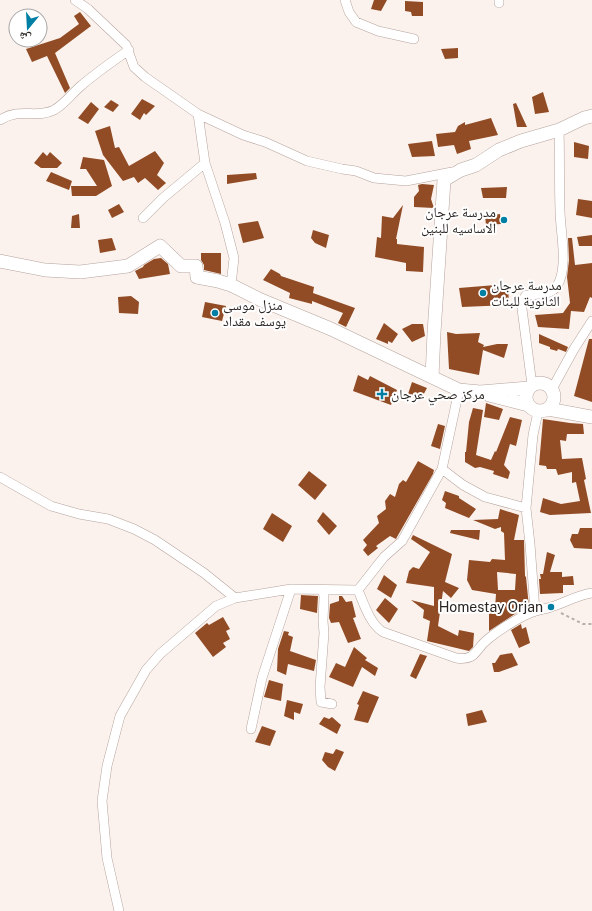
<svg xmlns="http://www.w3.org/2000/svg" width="592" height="911" font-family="'Public Sans','Noto Naskh Arabic',sans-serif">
	<rect width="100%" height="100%" fill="#fcf2ed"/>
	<path fill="#914c25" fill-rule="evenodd" d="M374,0H387L381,11L371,9Z
		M405,1L423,2V16H412L411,12L405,11Z
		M80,12L91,26L55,53L70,88L65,93L47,56L32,62L26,49L60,38L79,24L74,16Z
		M458,48V58L445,59L441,49Z
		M543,92L549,112L535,114L532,97Z
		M142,99L155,106L146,115L144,113L140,120L131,114Z
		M111,100L119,105L113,112L104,107Z
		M91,102L99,109L88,124L78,118Z
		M516,103L527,127H517L513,104Z
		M491,118L498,135L469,141L471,149L457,154L454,145L438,147L436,134L455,132L458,126L465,122V125Z
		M110,126L115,148L119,147L129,166L155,151L164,163L157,175L166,183L158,190L145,178L138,183L134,177L123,181L103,155L95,131Z
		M432,141L435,156L412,157L408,144Z
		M574,142L589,146L588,159L574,157Z
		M43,152L47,156L50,152L62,163L57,168H41L34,163Z
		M83,157L104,160L112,186L96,196H72L71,186H97L86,169H80Z
		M51,172L72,181L69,190L46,181Z
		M256,173L257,179L227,184V175Z
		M422,184L434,185L431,199L434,208L414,207V197L419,191L418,185Z
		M507,187L506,198H483L481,188Z
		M578,199L592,201V218L576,215Z
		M119,204L124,212L112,218L108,210Z
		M403,205L396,239H397V244L424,247L423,272L406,271V263L375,257L377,237L381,238L382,216L393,218Z
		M79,214L80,228H71L72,216Z
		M500,214L501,224L486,225L485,216Z
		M258,221L264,238L243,243L238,224Z
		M313,230L329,235L326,248L315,243L311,238Z
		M592,235V246H579L577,237Z
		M112,238L116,250L100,253L98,240Z
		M568,238H572L575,265L592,263V298L590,297L584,312L571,311L569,329L538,327L535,315L563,313L570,303L567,277L569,260Z
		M201,253H221V274L204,270V265L201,260Z
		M161,258L168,264L170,274L139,279L135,271L143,267L144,265L154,259Z
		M271,269L280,274L281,276L314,287L313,293L355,308L346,327L338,323L343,313L312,301V304L289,298L290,293L263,280Z
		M508,284L509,305L462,307L459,288Z
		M131,296L139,302L138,314L119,313L118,297Z
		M205,302L226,306L222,321L202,317Z
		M384,323L398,334L392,343L388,341V344L376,339Z
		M412,324H423L425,336L412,342L402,329Z
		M447,332L456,334L480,333L478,342L484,345L483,347L497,344H508L504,358L483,350L479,375L449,369Z
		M539,334L568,347L566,352L558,349L557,351L550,349V347L539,343Z
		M589,339H592V402L574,396Z
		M358,375L368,380L370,376L397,390L391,405L353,391Z
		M412,382L427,388L420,401L408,394Z
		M486,403L503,409L499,420L484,417Z
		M473,408L483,410L476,455L491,460L495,451L496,452L510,417L522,420L516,446L510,444L504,465L510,472L508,479L493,474L494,471L480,467L475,468L465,462V452H466L469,422Z
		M543,419L570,423L583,424L584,434H567L566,441L560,440L562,459L582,458L586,479L584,480L591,513L550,515L540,512L543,498L561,504L580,501L576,482L572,483V472L558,475L556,469H547L546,466L539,465Z
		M438,424L445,426L440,449L431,446Z
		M418,461L434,470L433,474L397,537L396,539L390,536L376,546L378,548L368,556L363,550L367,545L363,540L379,523L377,516L386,509L385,501L390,494L395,497L399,484L403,480L406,482Z
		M309,471L327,485L315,500L298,485Z
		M445,491L459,496V498L476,509L469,518L445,508L446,503L442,500Z
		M500,509L519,515L514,540H524L525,576L526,577L529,607L516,608L518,612L489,631V610L495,608L496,594L472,590L467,580L469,560L490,562L492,559L505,560L504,533L501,531V527L495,529L473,520L498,519ZM497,572L516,574L515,590H498Z
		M323,512L337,526L329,535L317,521Z
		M272,513L292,526L283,542L263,529Z
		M580,528H592V549L574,548L570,540L572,534H578Z
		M451,530H480L479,540L450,533Z
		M413,535L452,554L445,582L459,588L451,598L443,591L438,626L458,636L459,630L474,633L473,647L469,651L427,641L430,621L423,618L424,610L411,600L434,606V587L406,583L409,571L413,567L419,569L430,552L411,539Z
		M547,552L555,555L550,572H562V577L573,576L574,585H563V593L540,594L539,579H541L540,574H543Z
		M384,575L397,585L391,598L377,589Z
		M301,595L318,596L317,613L300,609Z
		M339,596H342L346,602L352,601L356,617L353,618L361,639L348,643L339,622L331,623L329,618L330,604L339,601Z
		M385,598L398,609L389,623L376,610Z
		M223,617L230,629L226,631L230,639L223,643L226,647L213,657L195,633L207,623L209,625Z
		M521,624L522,629L526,627L530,643L519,648L511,630Z
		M284,631L289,632L288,635L293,637L290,651L316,660L314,671L288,664L286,675L277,671L278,649Z
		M354,647L367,658L365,660L378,668L375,676L362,667L353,687L329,677L336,663L345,667Z
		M512,653L518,665L499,672H494L492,663H495L500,655Z
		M420,654L427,656L416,679L410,676Z
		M269,680L283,684L281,701L264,697Z
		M363,691L379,697L368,723L354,720L359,705L357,704Z
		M287,700L303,704L300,714L294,712V720L284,716Z
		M482,710L487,722L468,726L466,714Z
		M324,717L329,719L332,717L341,725L337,734L319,724Z
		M262,726L276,731L270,746L255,742Z
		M336,749L344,752L335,771L328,767L322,760L325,752L333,754Z"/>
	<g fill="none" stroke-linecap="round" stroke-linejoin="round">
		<g stroke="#b4a39c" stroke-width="10">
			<path id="street" d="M75,0L88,9L126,45L134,67L145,77L198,114L243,135L265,142L307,161L342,169L356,171L374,178L406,181L452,172
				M345,0L349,12L356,22L378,31L414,39
				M499,0V3
				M198,114L205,163L225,223L234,258L231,285
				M0,120C20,107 36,119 54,110C65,104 72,93 82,85C96,73 113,61 129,50
				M143,218L163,198L205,163
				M532,385L522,309V302L526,295C536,294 551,296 557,286C569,267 560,231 560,210C559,183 560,156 559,130
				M552,389L574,349L592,321
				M442,469L463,485L485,497L526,508
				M0,477L51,506L79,514L108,519L134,529L155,540L204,573L235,598
				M323,590L324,597L323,621L324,633L320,687L321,702L332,704
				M358,590C364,604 370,624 383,632L456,658C477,661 474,650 488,639C499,630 522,615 536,611C541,609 546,609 551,607C565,603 577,595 592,593
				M535,611L530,544L526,508L533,435L538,412
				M251,729L262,678L291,589
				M119,911L107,858L102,801L107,766L120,716L146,670L160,654L216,606L235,598L291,589L358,590L384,557L402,541L442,469L459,390"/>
		</g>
		<g stroke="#b4a39c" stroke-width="14">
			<path id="secondary" d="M0,261L45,270L80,272L128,266L160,246L181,266H196L197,277L218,281L231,285L261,300L331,329L459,390L480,392L528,388
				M432,377L434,333L444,180L461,170L476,165L499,150L521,141L559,130L584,118L592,116
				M526 397a14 14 0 1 1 28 0a14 14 0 1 1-28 0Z
				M489,395L528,405
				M548,409L592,417"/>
		</g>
		<path stroke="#b7aeaa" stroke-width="2" stroke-dasharray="3 3" stroke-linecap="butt" d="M561,613L583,624H592"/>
		<use href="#street" stroke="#fff" stroke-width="9"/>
		<use href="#secondary" stroke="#fff" stroke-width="13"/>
	</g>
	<g fill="#007fa4" stroke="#fff" stroke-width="1.5">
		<circle cx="504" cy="220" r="4"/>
		<circle cx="483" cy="293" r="4"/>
		<circle cx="215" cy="313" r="4"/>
		<path d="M380 388h4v4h4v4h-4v4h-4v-4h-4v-4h4z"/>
		<circle cx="551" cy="607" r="4"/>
	</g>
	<g text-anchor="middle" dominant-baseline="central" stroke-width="4" stroke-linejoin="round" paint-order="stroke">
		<g font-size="14" fill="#2b2522" stroke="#fff" text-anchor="start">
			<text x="496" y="212" text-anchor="end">مدرسة عرجان<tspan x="496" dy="16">الاساسيه للبنين</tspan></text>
			<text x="491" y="285">مدرسة عرجان<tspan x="491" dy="16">الثانوية للبنات</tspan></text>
			<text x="223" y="305">منزل موسى<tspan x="223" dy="16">يوسف مقداد</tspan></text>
			<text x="391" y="394">مركز صحي عرجان</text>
			<text x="543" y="607" text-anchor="end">Homestay Orjan</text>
		</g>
	</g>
	<g transform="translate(28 28) rotate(198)"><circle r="19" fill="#ffffff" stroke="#aaa8a7"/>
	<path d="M0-3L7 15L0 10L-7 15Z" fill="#007fa4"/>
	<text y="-6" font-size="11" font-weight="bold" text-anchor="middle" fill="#2b2522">ش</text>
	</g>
</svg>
